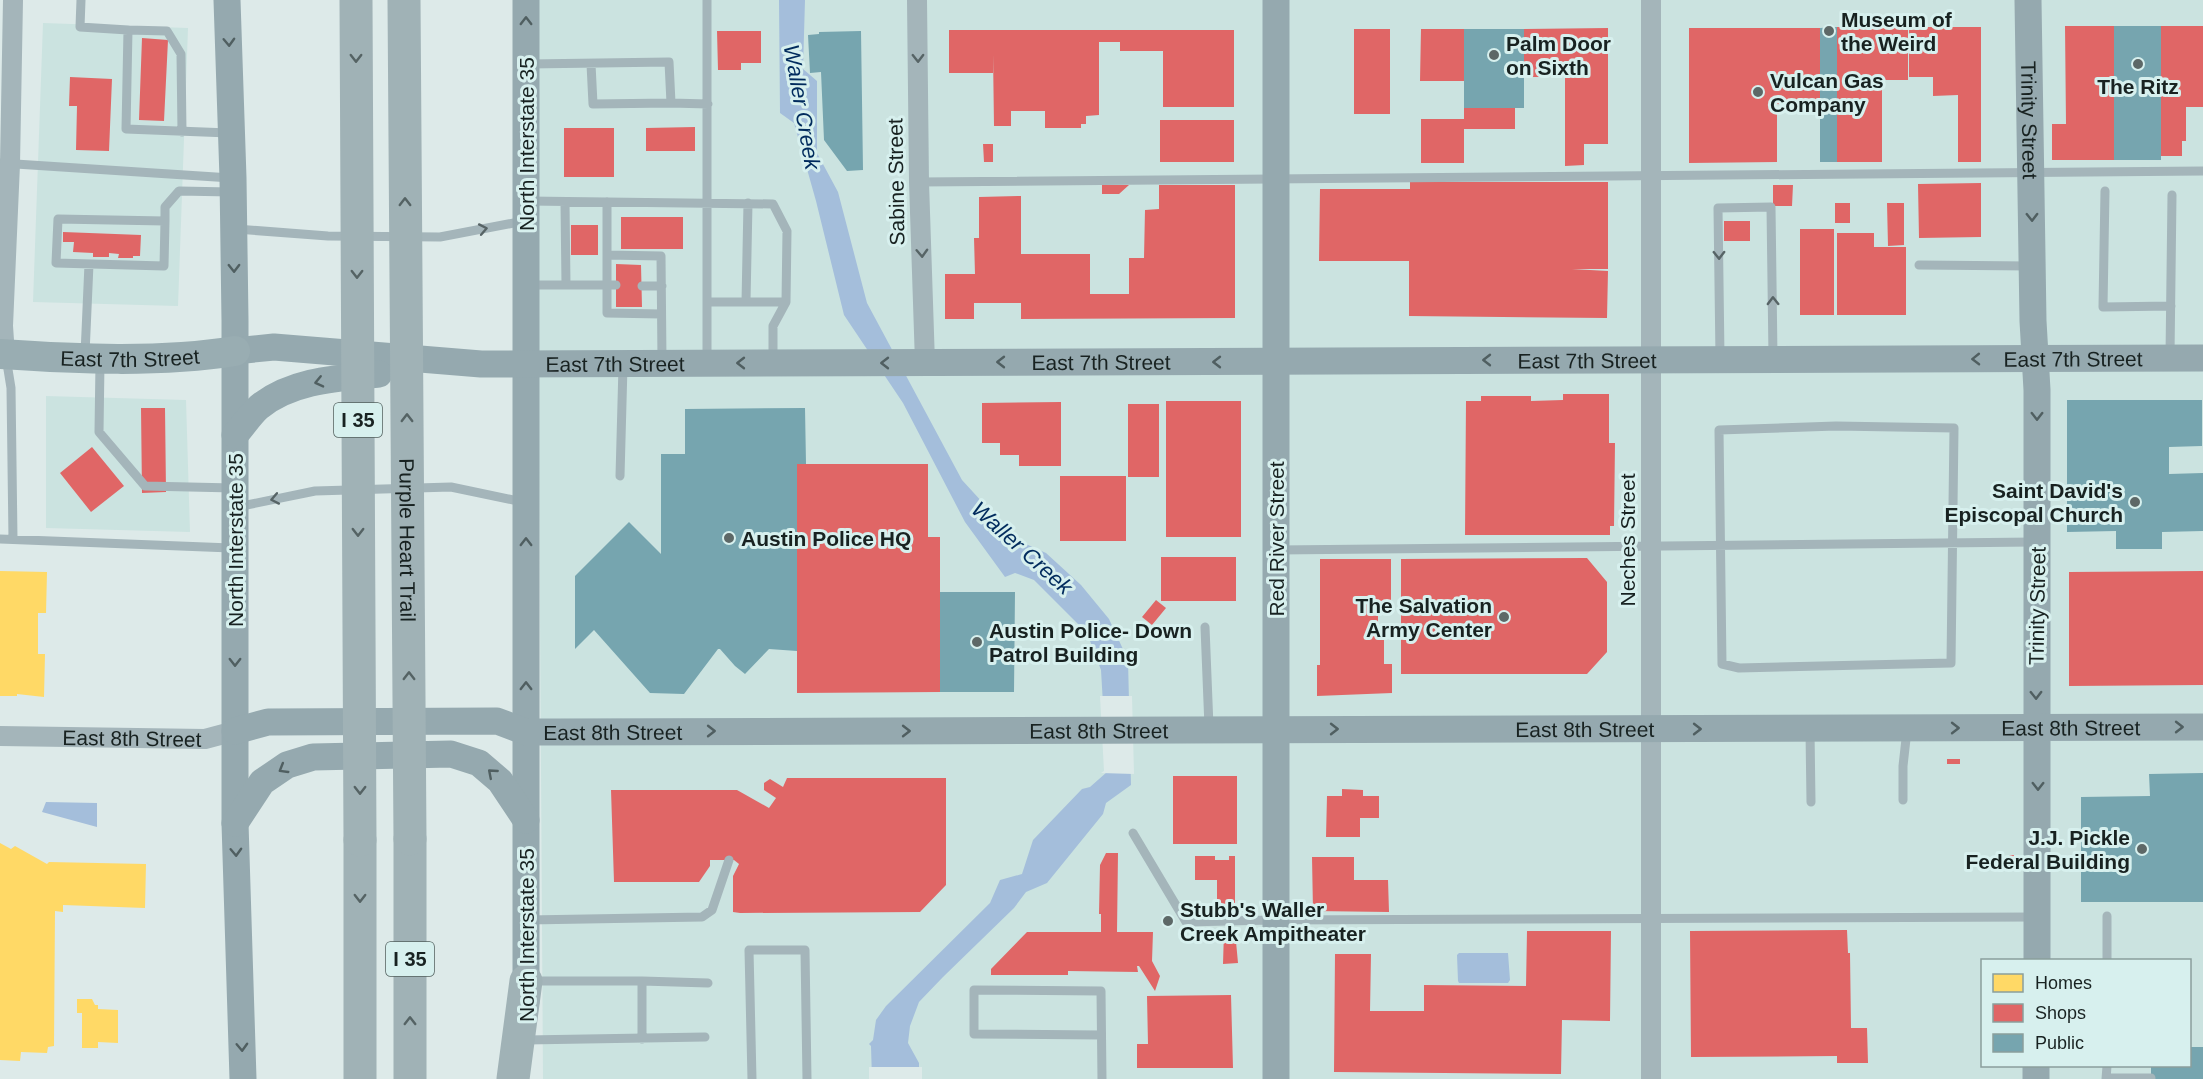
<svg xmlns="http://www.w3.org/2000/svg" width="2203" height="1079" font-family="Arial,sans-serif">
	<rect width="100%" height="100%" fill="#ddeae9"/>
	<path fill="#cbe3e0" fill-rule="evenodd" d="M536,0H2203V1079H543ZM1982,960H2190V1066H1982Z
		M43,23L188,28L178,306L33,302Z
		M46,396L186,400L190,532L46,528Z"/>
	<path fill="#a4bedb" d="M779,0H805L803,69L817,81V153L838,192L867,303L962,480L1017,540L1046,553L1081,585L1109,619L1128,660L1131,785L1106,803L1103,814L1047,883L1026,892L1014,908L943,977L919,1002L910,1026L908,1043L919,1063V1079H872L871,1046L869,1044L873,1040L876,1020L886,1006L990,903L1000,880L1022,874L1033,840L1082,789L1090,787L1107,772L1101,670L1087,633L1034,580L1015,573L1005,577L965,522L903,403L844,315L816,201L794,123L780,113Z
		M46,802L97,803V827L42,812Z
		M1459,953H1508L1510,980L1508,983H1459L1458,981L1457,955Z"/>
	<path fill="#ddeae9" d="M1100,696H1132L1134,774L1101,773L1104,771Z
		M869,1067H922V1079H869Z"/>
	<path fill="#ffd966" d="M0,571L47,572L46,613H38V654H45L44,697L17,694V696H0Z
		M0,843L11,849L15,846L47,864L49,862L146,864L145,908L63,905V912L55,911L54,1046L48,1047L47,1053L21,1052L20,1061L0,1060Z
		M77,999H92L95,1005H98V1009L118,1010V1043L98,1042V1048H82V1013H77Z"/>
	<path fill="#e06666" d="M2065,26H2114V160H2052V124H2066Z
		M2161,26H2203V107H2186V141H2182V156H2161Z
		M1837,27H1908V80H1882V162H1837Z
		M1909,27H1981V162H1958V95L1933,96V77H1909Z
		M1608,28V144H1584V165L1565,166V77H1524V29Z
		M1689,28H1820V106L1777,104V162L1689,163Z
		M1354,29H1390V114H1354Z
		M1421,29H1464V81H1420Z
		M949,30H1234V107H1163V51H1120V42H1099V115L1086,116V124H1081V128H1045V111H1011V126H994L993,54V73H949Z
		M717,31H761V63H741V70H718Z
		M142,38L168,40L164,121L139,120Z
		M70,77L112,79L109,151L76,150L77,106H69Z
		M1464,108H1515V129H1464V163H1421V119H1464Z
		M1160,120H1234V162H1160Z
		M695,127V151H646V128Z
		M564,128H614V177H564Z
		M983,144H993V162H984Z
		M1410,182H1608V269H1572L1608,271L1607,318L1409,316V261H1319L1320,189H1410Z
		M1981,183V237L1919,238L1918,184Z
		M1102,185H1129L1119,194H1102Z
		M1159,185H1235V318L1021,319V303H974V319H945V274H975L974,238H979V197L1021,196V254H1090V294H1129V258H1144L1145,210L1159,209Z
		M1773,185H1793L1792,206H1773Z
		M1835,203H1850V223H1835Z
		M1887,203H1904V245L1888,246Z
		M621,217H683V249H621Z
		M1724,221H1750V241H1724Z
		M571,225H598V255H571Z
		M1800,229H1834V315H1800Z
		M63,232L141,235L140,256H133V258H118L119,254L109,253V257H93V253L73,252L74,242H63Z
		M1837,233H1874V247H1906V315H1837Z
		M616,264L641,265L642,307H616Z
		M1563,394H1609V443H1615L1614,526H1610V535H1465L1466,401H1481V396H1531V401L1563,400Z
		M1166,401H1241V537H1166Z
		M1061,402V466H1019V455H1000V443H982V403Z
		M1128,404H1159V477H1128Z
		M141,408H165L166,492L142,493Z
		M92,447L124,486L91,512L60,473Z
		M797,464H928V537H940V692L797,693Z
		M1060,476H1126V541H1060Z
		M1161,557H1236V601H1161Z
		M1587,558L1607,582V652L1587,674H1401V559Z
		M1320,559H1391V612H1378V638H1384V664H1392V693L1317,696V665H1320Z
		M2203,571V685L2069,686V572Z
		M1156,600L1166,608L1152,625L1142,617Z
		M1947,759H1960V764H1947Z
		M1173,776H1237V844H1173Z
		M787,778H946V885L920,912L740,913L733,912V876L739,864L734,860H710V866L699,882H614L611,790H737L769,808L776,798L764,790V783L770,779L783,787Z
		M1342,789L1363,790V796H1379V818H1360V837H1326L1327,796H1342Z
		M1106,853H1118L1117,932H1153L1152,961L1160,976L1155,991L1139,966H1137L1138,972L1068,971V975H991V969L1027,932H1101V914H1099L1100,865Z
		M2009,855H2014L2015,868H2009Z
		M1195,856H1215V860H1229V856H1235V912H1217V880H1195Z
		M1312,857H1354V880H1388L1389,912L1313,911Z
		M1847,930L1848,953H1850L1851,1028H1867L1868,1063H1837V1056L1691,1057L1690,931Z
		M1224,931H1235L1238,963L1223,964Z
		M1527,931H1611L1610,1021L1562,1020L1561,1074L1334,1072L1335,954H1371L1370,1011H1424V985L1526,986Z
		M1231,995L1233,1068H1137V1044H1148L1147,996Z"/>
	<path fill="#76a5af" d="M2114,26H2161V160H2114Z
		M1837,27V162H1820V28Z
		M1464,29H1524V108H1464Z
		M861,31L863,170L847,171L824,140L821,72L810,73L808,35L819,34V32Z
		M2067,400H2202V446L2169,447V474L2203,473V531L2162,532V549H2116V531L2067,532Z
		M805,408L806,464H797V651L769,649L745,674L735,666L720,649H718L684,694L650,693L594,630L575,649V576L629,522L661,554V454H685V409Z
		M940,592H1015L1014,692H940Z
		M2203,773V902H2081V797L2150,796L2149,774Z
		M2190,1047H2203V1079H2151V1066H2190Z"/>
	<g fill="none" stroke-linecap="round" stroke-linejoin="round">
		<path stroke="#a4b5ba" stroke-width="9" d="M81,0L80,27L128,30L126,129L229,133
			M128,30L167,31L181,54L182,132
			M529,64L669,62L671,103L593,104L591,64
			M671,103L708,104
			M0,163L231,178
			M919,182L2203,171
			M2105,191L2103,307L2171,306
			M528,201L773,204L787,231L786,302L773,326V361
			M565,202L566,285
			M607,202V313L661,314
			M748,203L746,302H786
			M58,219L165,221L164,266L56,263Z
			M165,221V207L179,191L231,192
			M236,229L328,236L440,237L524,221
			M607,255L661,256L662,361
			M1919,265L2030,266
			M528,285H616
			M642,286H662
			M707,302H746
			M85,354L89,264
			M2170,356L2172,195
			M6,357L11,388L13,539
			M1720,357L1718,208L1771,207L1773,357
			M707,361V0
			M100,363L99,432L145,486L234,488
			M1836,426L1954,428L1951,663L1739,668L1722,664L1719,430Z
			M620,476L623,366
			M237,507L315,491L451,487L523,502
			M0,539L231,548
			M1278,550L2035,542
			M1205,627L1209,727
			M1810,731L1811,802
			M1903,800V766L1907,730
			M1133,833L1186,922L1276,920L2035,917
			M2107,916V960
			M528,920L702,917L712,910L729,860
			M531,981H642V1039
			M642,981L708,983
			M1101,1035L974,1034V990L1101,991L1102,1079
			M526,1040L705,1037
			M2107,1078H2151
			M752,1079L749,950H805L807,1079
			M2106,1079L2107,1066"/>
		<g stroke="#a4b5ba" stroke-width="20">
			<path d="M917,0L919,182L925,363"/>
			<path d="M1651,0V1079"/>
			<path d="M5,355L3,326L10,164L13,0"/>
			<path id="s1" d="M0,736L205,739L235,731"/>
		</g>
		<g stroke="#95a9af" stroke-width="27">
			<path d="M227,0L233,178L235,320V823L243,1079"/>
			<path d="M526,0V1001"/>
			<path id="s2" d="M2028,0L2033,321L2037,390V960"/>
			<path id="s3" d="M235,351L274,347L481,364L2203,358"/>
			<path d="M235,435C243,426 250,415 259,407C292,380 339,378 379,374"/>
			<path id="s4" d="M235,731L268,722L497,721L526,732H560L2203,727"/>
			<path d="M235,823L262,782L287,765L313,757L451,754L479,763L500,781L526,820"/>
			<path d="M1276,1079V0"/>
			<path d="M2036,1079V1066"/>
		</g>
		<path stroke="#99adb2" stroke-width="30" id="s5" d="M0,354C75,359 161,363 235,351"/>
		<path stroke="#a0b2b6" stroke-width="33" d="M360,840V1079
			M410,1079V839
			M513,1079L526,981"/>
		<g stroke="#a0b2b6" stroke-width="33">
			<path d="M356,0L360,840"/>
			<path id="s6" d="M404,0L410,839"/>
		</g>
	</g>
	<defs><path id="oneway-chevron" d="M-2-3.5L2.5 0L-2 3.5" fill="none" stroke-width="1.6" stroke-linecap="round" stroke-linejoin="round" transform="scale(1.5)"/></defs>
	<g stroke="#505f61">
		<use href="#oneway-chevron" transform="translate(526 21) rotate(-90)"/>
		<use href="#oneway-chevron" transform="translate(229 42) rotate(88)"/>
		<use href="#oneway-chevron" transform="translate(2032 217) rotate(89)"/>
		<use href="#oneway-chevron" transform="translate(234 268) rotate(89)"/>
		<use href="#oneway-chevron" transform="translate(1976 359) rotate(179)"/>
		<use href="#oneway-chevron" transform="translate(1487 360) rotate(180)"/>
		<use href="#oneway-chevron" transform="translate(1001 362) rotate(180)"/>
		<use href="#oneway-chevron" transform="translate(1217 362) rotate(180)"/>
		<use href="#oneway-chevron" transform="translate(741 363) rotate(-180)"/>
		<use href="#oneway-chevron" transform="translate(885 363) rotate(-180)"/>
		<use href="#oneway-chevron" transform="translate(319 382) rotate(167)"/>
		<use href="#oneway-chevron" transform="translate(2037 416) rotate(90)"/>
		<use href="#oneway-chevron" transform="translate(526 542) rotate(-90)"/>
		<use href="#oneway-chevron" transform="translate(235 662) rotate(90)"/>
		<use href="#oneway-chevron" transform="translate(526 686) rotate(-90)"/>
		<use href="#oneway-chevron" transform="translate(2036 695) rotate(89)"/>
		<use href="#oneway-chevron" transform="translate(2179 727)"/>
		<use href="#oneway-chevron" transform="translate(1955 728)"/>
		<use href="#oneway-chevron" transform="translate(1334 729)"/>
		<use href="#oneway-chevron" transform="translate(1697 729)"/>
		<use href="#oneway-chevron" transform="translate(711 731)"/>
		<use href="#oneway-chevron" transform="translate(906 731)"/>
		<use href="#oneway-chevron" transform="translate(283 769) rotate(149)"/>
		<use href="#oneway-chevron" transform="translate(492 773) rotate(-139)"/>
		<use href="#oneway-chevron" transform="translate(2038 786) rotate(90)"/>
		<use href="#oneway-chevron" transform="translate(236 852) rotate(88)"/>
		<use href="#oneway-chevron" transform="translate(242 1047) rotate(88)"/>
	</g>
	<g stroke="#556364">
		<use href="#oneway-chevron" transform="translate(356 58) rotate(90)"/>
		<use href="#oneway-chevron" transform="translate(405 202) rotate(-90)"/>
		<use href="#oneway-chevron" transform="translate(357 274) rotate(90)"/>
		<use href="#oneway-chevron" transform="translate(407 418) rotate(-90)"/>
		<use href="#oneway-chevron" transform="translate(358 532) rotate(90)"/>
		<use href="#oneway-chevron" transform="translate(409 676) rotate(-90)"/>
		<use href="#oneway-chevron" transform="translate(360 790) rotate(90)"/>
		<use href="#oneway-chevron" transform="translate(360 898) rotate(90)"/>
		<use href="#oneway-chevron" transform="translate(410 1021) rotate(-90)"/>
	</g>
	<g stroke="#576466">
		<use href="#oneway-chevron" transform="translate(918 58) rotate(89)"/>
		<use href="#oneway-chevron" transform="translate(483 229) rotate(-11)"/>
		<use href="#oneway-chevron" transform="translate(922 253) rotate(88)"/>
		<use href="#oneway-chevron" transform="translate(1719 255) rotate(89)"/>
		<use href="#oneway-chevron" transform="translate(1773 301) rotate(-91)"/>
		<use href="#oneway-chevron" transform="translate(275 499) rotate(169)"/>
	</g>
	<g fill="#5d6867" stroke="#d7f0ee" stroke-width="2">
		<circle cx="1829" cy="31" r="6"/>
		<circle cx="1494" cy="55" r="6"/>
		<circle cx="2138" cy="64" r="6"/>
		<circle cx="1758" cy="92" r="6"/>
		<circle cx="2135" cy="502" r="6"/>
		<circle cx="729" cy="538" r="6"/>
		<circle cx="1504" cy="617" r="6"/>
		<circle cx="977" cy="642" r="6"/>
		<circle cx="2142" cy="849" r="6"/>
		<circle cx="1168" cy="921" r="6"/>
	</g>
	<g text-anchor="middle" dominant-baseline="central" stroke-width="6" stroke-linejoin="round" paint-order="stroke">
		<g fill="#d7f0ee" stroke="#51605e" stroke-width="1.5">
			<rect x="334" y="403" width="48" height="34" rx="4.5"/>
			<rect x="386" y="942" width="48" height="34" rx="4.5"/>
		</g>
		<g font-size="20" font-weight="bold" fill="#182221">
			<text x="358" y="420">I 35</text>
			<text x="410" y="959">I 35</text>
		</g>
		<g font-size="21" font-weight="bold" fill="#182221" stroke="#d7f0ee" text-anchor="start">
			<text x="1841" y="19">Museum of<tspan x="1841" dy="24">the Weird</tspan></text>
			<text x="1506" y="43">Palm Door<tspan x="1506" dy="24">on Sixth</tspan></text>
			<text x="1770" y="80">Vulcan Gas<tspan x="1770" dy="24">Company</tspan></text>
			<text x="2138" y="86" text-anchor="middle">The Ritz</text>
			<text x="2123" y="490" text-anchor="end">Saint David's<tspan x="2123" dy="24">Episcopal Church</tspan></text>
			<text x="741" y="538">Austin Police HQ</text>
			<text x="1492" y="605" text-anchor="end">The Salvation<tspan x="1492" dy="24">Army Center</tspan></text>
			<text x="989" y="630">Austin Police- Down<tspan x="989" dy="24">Patrol Building</tspan></text>
			<text x="2130" y="837" text-anchor="end">J.J. Pickle<tspan x="2130" dy="24">Federal Building</tspan></text>
			<text x="1180" y="909">Stubb's Waller<tspan x="1180" dy="24">Creek Ampitheater</tspan></text>
		</g>
		<g font-size="21" fill="#182221" stroke="#d7f0ee">
			<text stroke="none"><textPath href="#s2" startOffset="120">Trinity Street</textPath></text>
			<text transform="translate(526 144) rotate(-90)">North Interstate 35</text>
			<text transform="translate(896 182) rotate(-91)">Sabine Street</text>
			<text stroke="none"><textPath href="#s5" startOffset="130">East 7th Street</textPath></text>
			<text stroke="none"><textPath href="#s3" startOffset="1839">East 7th Street</textPath></text>
			<text stroke="none"><textPath href="#s3" startOffset="1353">East 7th Street</textPath></text>
			<text stroke="none"><textPath href="#s3" startOffset="867">East 7th Street</textPath></text>
			<text stroke="none"><textPath href="#s3" startOffset="381">East 7th Street</textPath></text>
			<text stroke="none"><textPath href="#s6" startOffset="540">Purple Heart Trail</textPath></text>
			<text transform="translate(1276 539) rotate(-90)">Red River Street</text>
			<text transform="translate(235 540) rotate(-90)">North Interstate 35</text>
			<text transform="translate(1627 540) rotate(-90)">Neches Street</text>
			<text transform="translate(2037 606) rotate(-89)">Trinity Street</text>
			<text stroke="none"><textPath href="#s4" startOffset="1839">East 8th Street</textPath></text>
			<text stroke="none"><textPath href="#s4" startOffset="1353">East 8th Street</textPath></text>
			<text stroke="none"><textPath href="#s4" startOffset="867">East 8th Street</textPath></text>
			<text stroke="none"><textPath href="#s4" startOffset="381">East 8th Street</textPath></text>
			<text stroke="none"><textPath href="#s1" startOffset="132">East 8th Street</textPath></text>
			<text transform="translate(526 935) rotate(-90)">North Interstate 35</text>
		</g>
		<g font-size="22" font-style="italic" fill="#012b5d" stroke="#d7f0ee">
			<text transform="translate(802 107) rotate(80)">Waller Creek</text>
			<text transform="translate(1022 548) rotate(42)">Waller Creek</text>
		</g>
	</g>
	<rect x="1981" y="959" width="210" height="108" fill="#d7f0ee" stroke="#8b9e9c" stroke-width="1.5"/>
	<rect x="1993" y="974" width="30" height="18" fill="#ffd966" stroke="#8b9e9c" stroke-width="1.5"/>
	<text x="2035" y="989" font-size="18" fill="#182221">Homes</text>
	<rect x="1993" y="1004" width="30" height="18" fill="#e06666" stroke="#8b9e9c" stroke-width="1.5"/>
	<text x="2035" y="1019" font-size="18" fill="#182221">Shops</text>
	<rect x="1993" y="1034" width="30" height="18" fill="#76a5af" stroke="#8b9e9c" stroke-width="1.5"/>
	<text x="2035" y="1049" font-size="18" fill="#182221">Public</text>
</svg>
